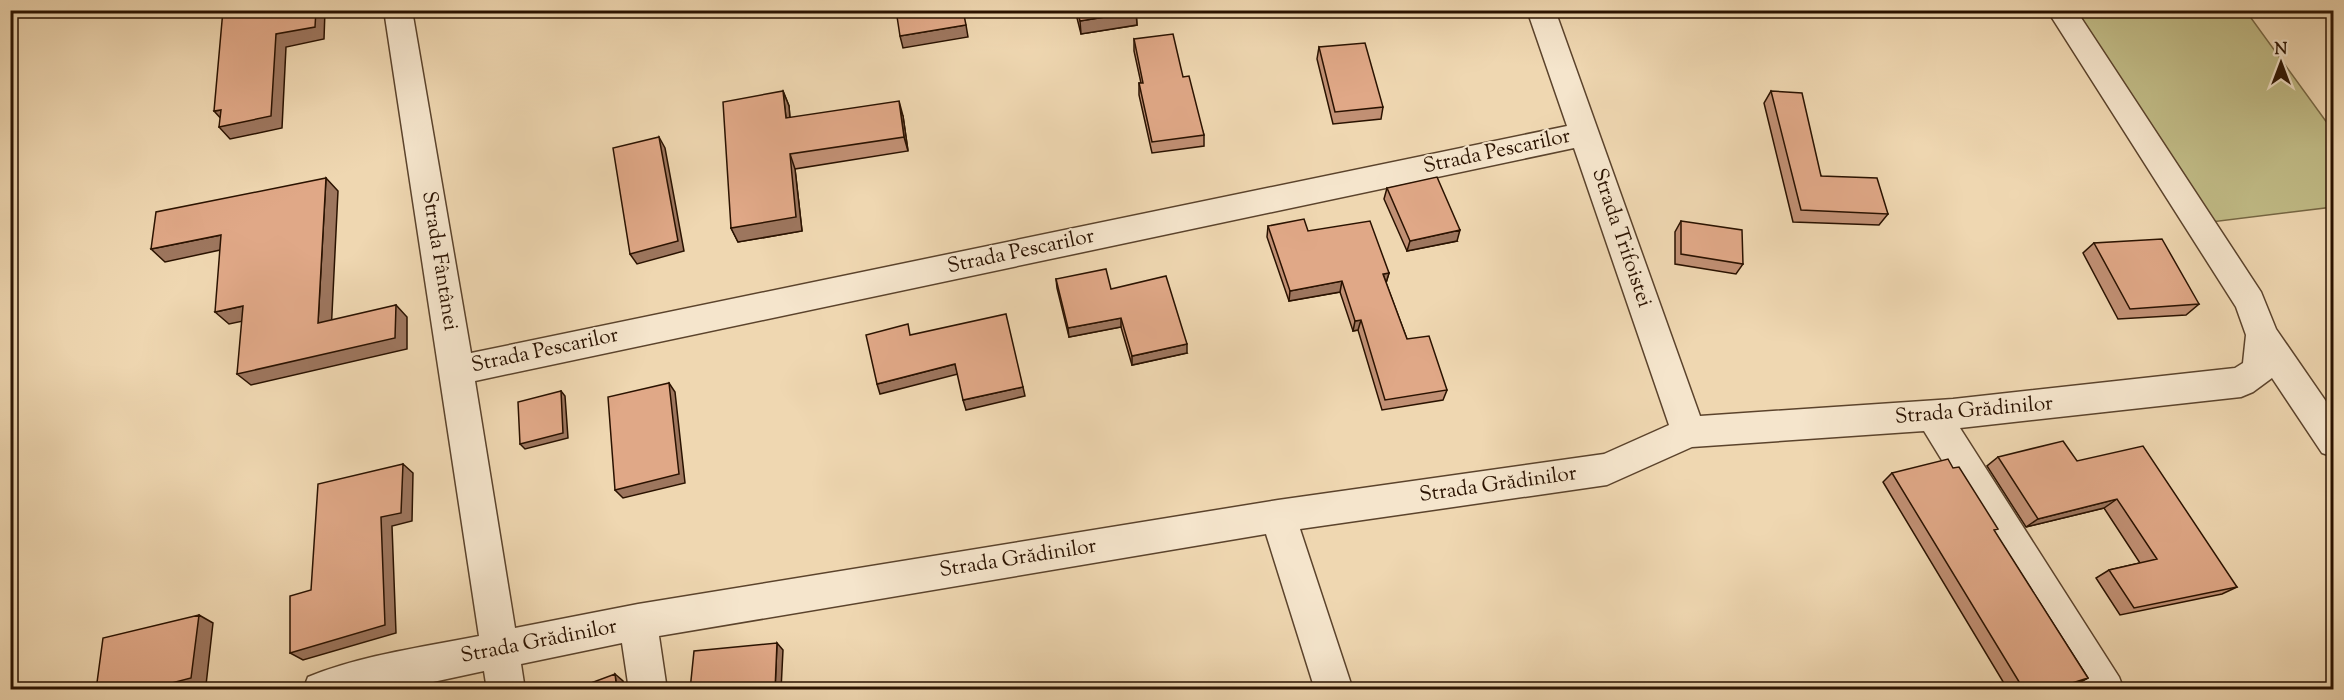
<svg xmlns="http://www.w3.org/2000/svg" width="2344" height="700" font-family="'Sorts Mill Goudy',serif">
	<rect width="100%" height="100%" fill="#efd7b1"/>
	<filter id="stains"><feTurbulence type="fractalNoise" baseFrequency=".00333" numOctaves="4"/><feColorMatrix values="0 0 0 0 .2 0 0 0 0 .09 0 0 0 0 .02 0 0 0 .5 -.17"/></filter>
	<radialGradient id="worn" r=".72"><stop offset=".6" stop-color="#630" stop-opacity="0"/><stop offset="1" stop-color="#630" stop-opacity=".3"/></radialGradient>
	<path fill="#c1bc87" stroke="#766744" stroke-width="1.5" d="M2073,11H2246L2333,131V207L2203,223Z"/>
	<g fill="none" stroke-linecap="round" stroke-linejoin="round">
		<g stroke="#5b432c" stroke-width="3">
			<path id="minor" d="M384,10H412L471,353L1567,126L1527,10H1555L1700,416L1953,399L2235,368L2243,363L2246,335L2236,307L2047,10H2076L2261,292L2276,329L2334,413V457L2322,453L2272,378L2253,392L2241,397L1960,428L2119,677L2124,690H2083L1924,431L1692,447L1607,485L1300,529L1353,690H1315L1266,534L659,636L667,690H629L622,643L521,664L525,690H487L484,671L396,690H303L308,677C362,655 423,647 479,636ZM1574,148L1669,425L1604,454L1278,500L638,604L515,628L475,381Z"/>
		</g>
		<use href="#minor" fill="#f5e5cc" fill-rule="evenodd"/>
	</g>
	<path fill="#c19074" stroke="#2a1200" stroke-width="1.5" d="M1075,10H1136L1137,25L1081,34Z
		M1134,39L1183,77L1204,135V146L1152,153L1139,95V83H1141L1134,51Z
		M1319,47L1383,107L1381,119L1333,124L1317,59Z
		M783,91L789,106L790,118L903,116L908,151L795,169L802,231L738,242L731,228Z
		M1771,91L1821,176L1888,214L1879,225L1793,222L1764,103Z
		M1387,188L1457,241L1407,251L1384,199Z
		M1681,221L1743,264L1736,274L1675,264V232Z
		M1268,226L1308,231L1389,273L1386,283L1407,339L1447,390L1443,400L1382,410L1358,330L1353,331L1340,292L1289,301L1267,237Z
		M2094,243L2199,304L2186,315L2118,319L2083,253Z
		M1056,279L1111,289L1187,353L1132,365L1121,327L1069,337L1057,288Z
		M1998,457L2077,461L2237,587L2222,594L2120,615L2096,578L2109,570L2140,563L2104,508L2026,527L1987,466Z
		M1892,473L1994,531L2088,678L2070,686L2072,690H2008L1883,482Z"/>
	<path fill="#9d765e" stroke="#2a1200" stroke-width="1.5" d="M316,10H325L324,39L286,47L282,128L230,139L219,127L276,34Z
		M1136,12L1137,25L1081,34L1080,21Z
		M966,25L968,37L903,48L900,36Z
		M783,91L789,106L791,133L786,118Z
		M899,101L903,116L908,151L904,137Z
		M221,110L225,123L214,111Z
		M659,137L665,148L684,251L637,264L630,254Z
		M790,154L795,169L802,231L738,242L731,228Z
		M326,178L338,191L331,334L318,323Z
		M1460,230L1457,241L1407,251L1410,241Z
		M221,235L234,247L165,262L151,249Z
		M1389,273L1386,283L1383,274Z
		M1342,281L1340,292L1289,301L1290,291Z
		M396,305L407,317V349L251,385L237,374Z
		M243,306L257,318L229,324L215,312Z
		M1121,318V327L1069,337L1068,328Z
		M1361,320L1358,330L1353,331L1355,321Z
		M1187,344V353L1132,365V356Z
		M955,364L958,374L880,394L877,384Z
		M669,383L675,392L685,483L623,498L615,490Z
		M1023,387L1025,396L966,410L963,400Z
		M561,391L565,396L568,438L525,449L520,444Z
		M403,464L413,473L412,521L392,526L396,633L303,660L290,653L381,517Z
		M2117,499L2104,508L2026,527L2038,519Z
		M199,615L213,623L206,685L187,690H145Z
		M777,643L783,650L781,690H775Z
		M615,674L623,681L625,690H617Z
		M2088,678L2075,685L2057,690L2069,684Z"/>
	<path fill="#e0a887" stroke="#2a1200" stroke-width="1.5" d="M223,10H316L315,27L276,34L271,116L219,127L221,110L214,111Z
		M896,10H963L966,25L900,36Z
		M1077,10H1136V12L1080,21Z
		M1173,34L1183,77L1189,76L1204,135L1152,142L1139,83H1143L1134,39Z
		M1365,43L1383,107L1335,112L1319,47Z
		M783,91L786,118L899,101L904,137L790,154L796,217L731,228L723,102Z
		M1771,91L1802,93L1821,176L1877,178L1888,214L1801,210Z
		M659,137L678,241L630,254L613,148Z
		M1437,177L1460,230L1410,241L1387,188Z
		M326,178L318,323L396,305L395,338L237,374L243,306L215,312L221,235L151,249L156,212Z
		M1304,219L1308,231L1370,221L1389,273L1383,274L1407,339L1429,336L1447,390L1385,400L1361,320L1355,321L1342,281L1290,291L1268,226Z
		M1681,221L1742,230L1743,264L1681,254Z
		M2162,239L2199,304L2130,309L2094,243Z
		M1106,269L1111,289L1166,276L1187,344L1132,356L1121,318L1068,328L1056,279Z
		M1006,314L1023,387L963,400L955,364L877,384L866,335L908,324L910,335Z
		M669,383L679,474L615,490L608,397Z
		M561,391L563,433L520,444L518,402Z
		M2063,441L2077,461L2143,446L2237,587L2134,608L2109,570L2157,559L2117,499L2038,519L1998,457Z
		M1948,459L1953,468L1959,467L1998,529L1994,530L2088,678L2069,684L2072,690H2024L1892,473Z
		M403,464L401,513L381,517L385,625L290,653V596L311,590L318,484Z
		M199,615L191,678L145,690H96L103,638Z
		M777,643L775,690H690L694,651Z
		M615,674L617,690H572Z"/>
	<g text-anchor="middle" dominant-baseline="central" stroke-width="4.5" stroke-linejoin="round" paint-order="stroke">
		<g font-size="21" fill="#2a1200" stroke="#f5e5cc">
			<text transform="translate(1497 152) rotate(-12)">Strada Pescarilor</text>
			<text transform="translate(1621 238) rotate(71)">Strada Trifoistei</text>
			<text transform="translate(1021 252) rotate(-12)">Strada Pescarilor</text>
			<text transform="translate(439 261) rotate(81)">Strada Fântânei</text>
			<text transform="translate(545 351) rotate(-12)">Strada Pescarilor</text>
			<text transform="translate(1974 411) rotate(-5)">Strada Grădinilor</text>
			<text transform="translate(1498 485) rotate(-8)">Strada Grădinilor</text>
			<text transform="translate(1018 559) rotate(-9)">Strada Grădinilor</text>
			<text transform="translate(539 642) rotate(-11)">Strada Grădinilor</text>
		</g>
	</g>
	<rect width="2344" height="700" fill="none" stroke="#efd7b1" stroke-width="36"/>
	<rect x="12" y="12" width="2320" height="676" fill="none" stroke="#2a1200" stroke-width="3"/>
	<rect x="18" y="18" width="2308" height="664" fill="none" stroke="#2a1200" stroke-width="1.5"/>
	<g transform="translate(2281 63)" stroke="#f5e5cc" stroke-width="4.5" paint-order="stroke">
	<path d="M0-4.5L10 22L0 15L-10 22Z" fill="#2a1200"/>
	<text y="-9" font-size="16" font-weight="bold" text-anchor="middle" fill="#2a1200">N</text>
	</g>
	<rect width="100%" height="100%" filter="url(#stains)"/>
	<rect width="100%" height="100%" fill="url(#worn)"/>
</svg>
